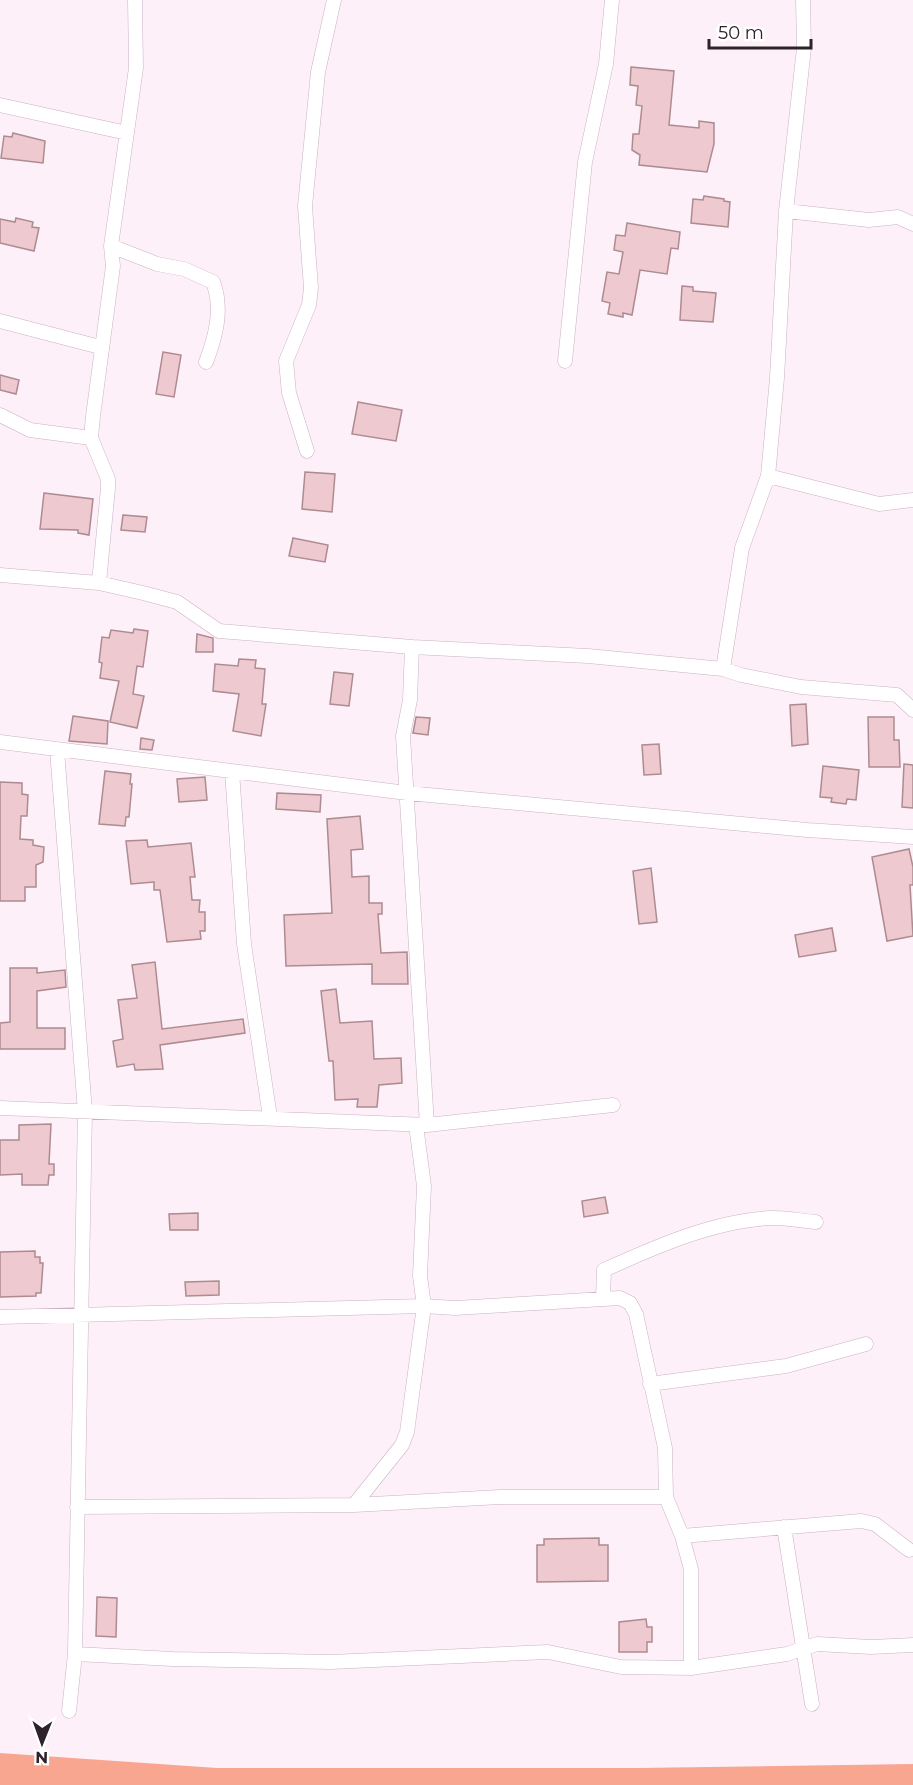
<svg xmlns="http://www.w3.org/2000/svg" width="913" height="1785" font-family="Montserrat,sans-serif">
	<rect width="100%" height="100%" fill="#fdf0f8"/>
	<path fill="#f9a691" d="M0,1753L217,1768H638L913,1764V1785H0Z"/>
	<path fill="#eec9cf" stroke="#ad8b91" stroke-width="1.5" d="M631,67L674,71L669,125L699,128V121L714,123V144L707,172L639,165L640,155L632,150L633,134H639L642,106L636,105L638,86L630,85Z
		M13,133L45,141L43,163L1,158L4,136L12,137Z
		M704,196L724,199V201L730,202L728,227L691,223L693,199L703,200Z
		M16,218L33,222L32,227L39,228L34,251L0,243V219L15,222Z
		M627,223L680,232L678,249L671,248L667,274L640,270L632,315L623,313V317L608,314L610,303L602,301L607,272L619,274L623,252L614,250L616,235L625,236Z
		M682,286L693,287V291L716,293L713,322L680,320Z
		M163,352L181,355L174,397L156,394Z
		M0,375L19,380L16,394L0,390Z
		M358,402L402,410L396,441L352,434Z
		M305,472L335,474L332,512L302,509Z
		M44,493L93,499L89,535L78,533V530L40,529Z
		M123,515L147,517L145,532L121,530Z
		M293,538L328,545L325,562L289,556Z
		M134,629L148,631L143,667L137,666L133,694L144,696L137,728L110,722L119,681L100,678L102,663L99,662L102,637L109,638L111,630L133,633Z
		M197,634L213,638V652H196Z
		M239,659L256,660L255,668L265,669L262,704H266L261,736L233,731L239,694L213,691L215,664L238,666Z
		M334,672L353,674L349,706L330,704Z
		M806,704L808,744L792,746L790,705Z
		M73,716L108,721L107,744L69,741Z
		M416,717L430,718L428,735L413,733Z
		M868,717H894V740H899L900,767H869Z
		M141,738L154,740L152,750L140,749Z
		M659,744L661,774L644,775L642,745Z
		M904,764L913,765V808L902,807Z
		M823,766L859,770L856,800L847,799L846,804L831,802L832,798L820,797Z
		M105,771L131,774L130,784H132L129,817H126L125,826L99,824Z
		M205,777L207,800L179,802L177,779Z
		M0,782L22,783V794L28,795L27,816H21L20,839L33,840V845L44,847L43,862L36,865V887H25V901H0Z
		M277,793L321,795L320,812L276,809Z
		M360,816L363,849L351,850L352,877L369,876V903H382V914H378L381,953L407,952L408,984H372V964L286,966L284,915L332,913L327,819Z
		M147,840L148,847L191,843L195,877H190L192,900H200L199,912H205V931H200L201,939L167,942L160,890H154V882L131,884L126,841Z
		M909,849L913,867V885H910L913,936L887,941L872,857Z
		M651,868L657,922L639,924L633,871Z
		M832,928L836,951L799,957L795,935Z
		M155,962L162,1029L243,1019L245,1033L160,1045L163,1069L135,1070L134,1064L117,1067L113,1041L123,1039L118,1000L137,998L132,965Z
		M10,968H37V973L65,970L66,987L37,991V1028H65V1049H0V1023L10,1022Z
		M336,989L340,1023L372,1021L374,1059L401,1058L402,1083L379,1085L377,1107H357L358,1099L335,1100L333,1061H329L321,991Z
		M51,1124L49,1164H54V1175H49L48,1185H22V1174L0,1175V1140H19V1125Z
		M605,1197L608,1213L584,1217L582,1201Z
		M198,1213V1230H170L169,1214Z
		M35,1251V1257H40V1263H43L41,1293H36V1296L0,1297V1252Z
		M219,1281V1295L186,1296L185,1282Z
		M599,1538V1545H608V1581L537,1582V1545H544V1539Z
		M97,1597L117,1598L116,1637L96,1636Z
		M646,1619L647,1627H652V1642H647V1652H619V1622Z"/>
	<g fill="none" stroke-linecap="round" stroke-linejoin="round">
		<g stroke="#cdb0c4" stroke-width="15">
			<path id="minor" d="M0,105L127,133
				M786,211L869,220L898,217L913,224
				M111,246L157,264L184,269L213,282C223,308 216,336 206,362
				M0,321L100,347
				M565,361L585,162L606,64L612,0
				M0,415L30,430L91,438
				M307,451L289,393L286,361L309,305L311,288L305,206L318,72L334,0
				M768,476L879,504L913,500
				M0,575L99,583L143,593L177,602L219,631L412,647L410,700L403,736L427,1125L0,1108
				M99,583L108,488V479L91,438L93,416L113,266L111,246L136,68L135,0
				M412,647L588,656L723,669L741,675L801,687L897,695L913,710
				M723,669L742,548L768,476L777,378L786,211L804,48L803,0
				M0,742L407,793L807,830L913,837
				M57,750L85,1112L75,1654L69,1711
				M232,771L244,944L270,1117
				M427,1125L613,1105
				M603,1298L604,1270C655,1247 713,1221 770,1218C785,1217 801,1221 816,1222
				M0,1317L424,1306L455,1308L620,1298L630,1303L636,1314L665,1448L666,1497L682,1536L691,1569V1668
				M650,1384L786,1366L866,1344
				M354,1505L402,1445L407,1432L424,1306L420,1276L424,1186L416,1125
				M77,1507L354,1505L500,1497H666
				M784,1527L812,1704
				M682,1536L861,1521L875,1524L909,1550
				M75,1654L173,1659L331,1662L548,1652L621,1667L691,1668L787,1654L817,1644L871,1647L913,1645"/>
		</g>
		<use href="#minor" stroke="#fff" stroke-width="14"/>
	</g>
	<g transform="translate(42 1743) rotate(181)" stroke="#ffffff" stroke-width="4.5" paint-order="stroke">
	<path d="M0-4.5L10 22L0 15L-10 22Z" fill="#2e232b"/>
	<text y="-9" font-size="16" font-weight="bold" text-anchor="middle" fill="#2e232b">N</text>
	</g>
	<path d="M709 39v9h102v-9" fill="none" stroke="#2e232b" stroke-width="3"/>
	<text x="718" y="39" font-size="18" fill="#2e232b" stroke="#ffffff" stroke-width="4.5" paint-order="stroke">50 m</text>
</svg>
